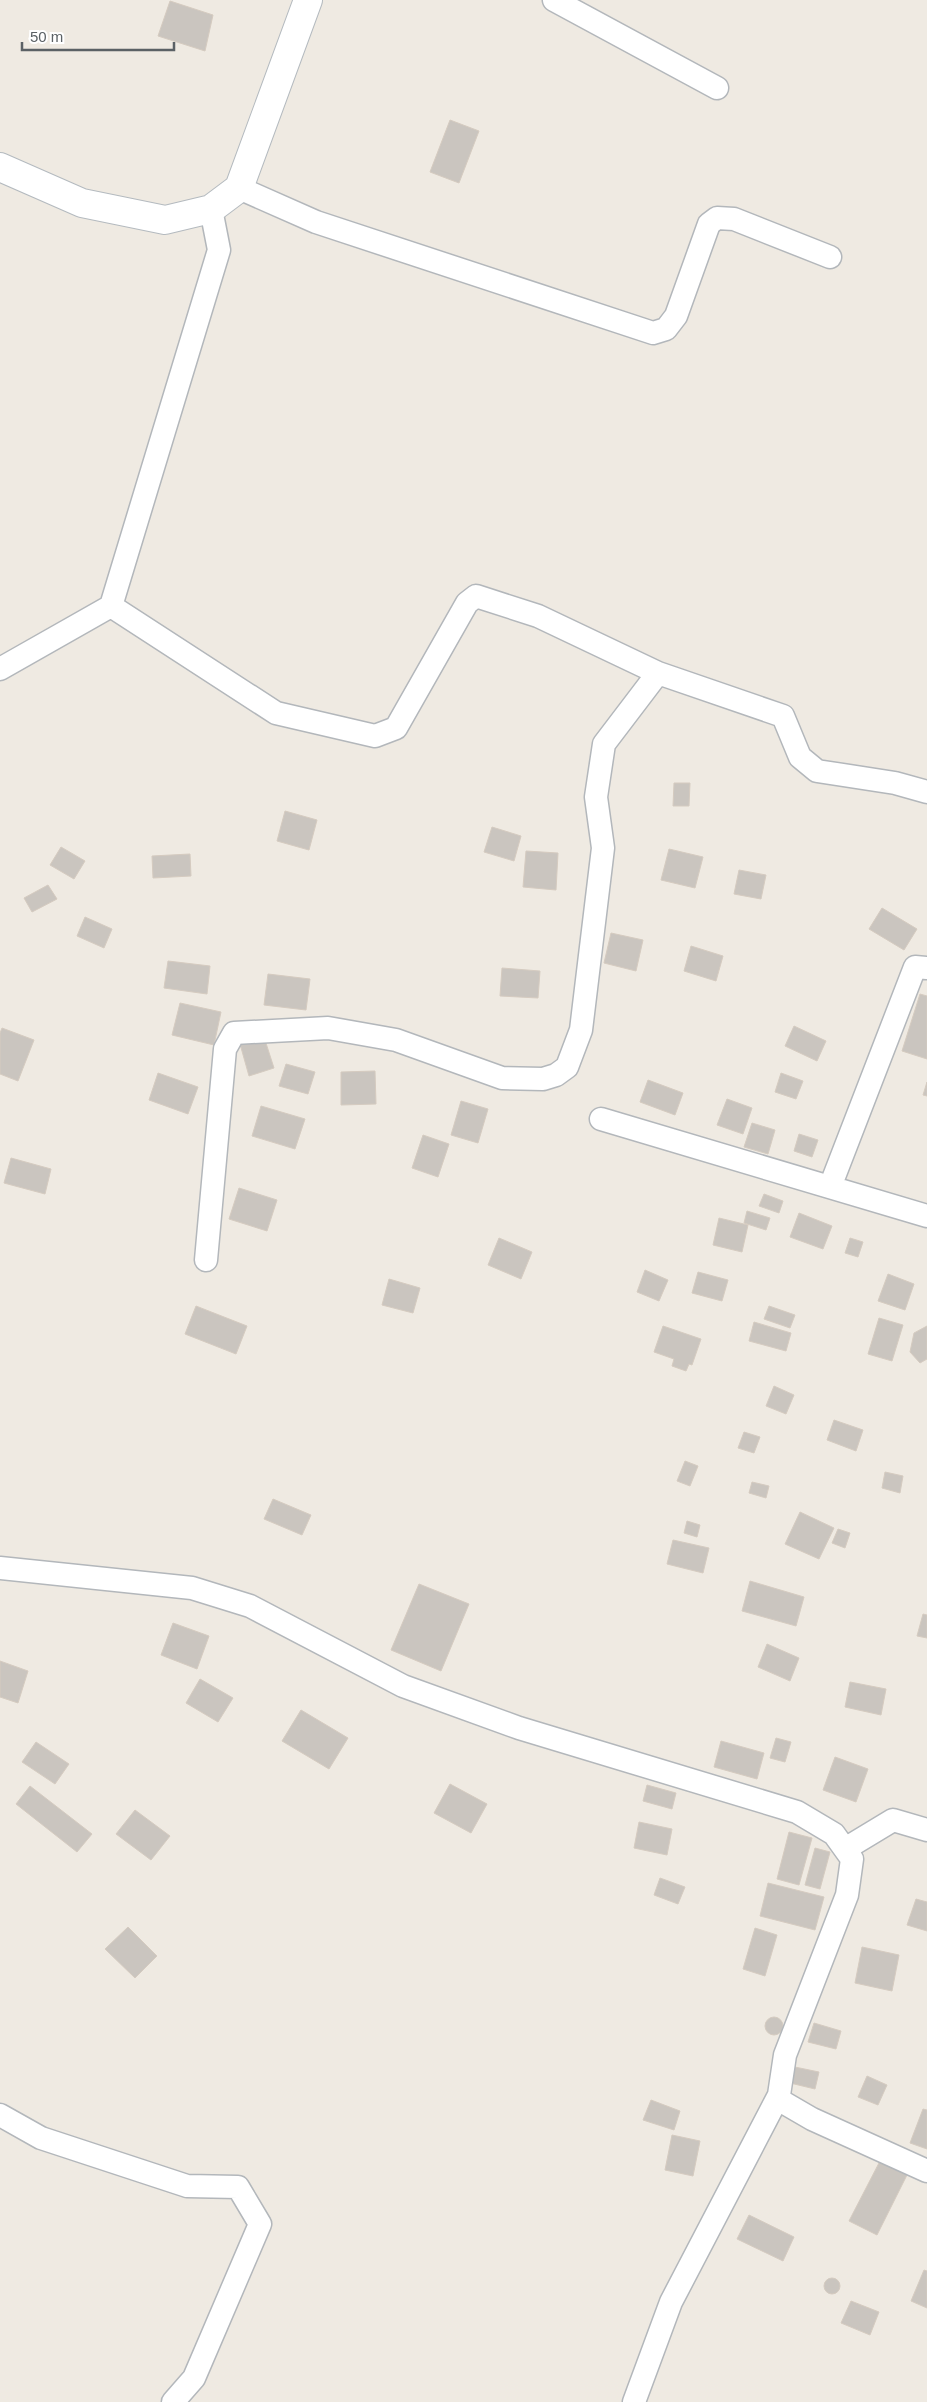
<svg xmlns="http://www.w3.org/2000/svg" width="927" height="2402" font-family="Arial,sans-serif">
	<rect width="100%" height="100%" fill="#efeae2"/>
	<path fill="#cac5bf" stroke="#d5cbc0" d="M170,1L213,15L205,51L158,36Z
		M450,120L479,131L459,183L430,172Z
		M674,783H690L689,806H673Z
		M285,811L317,820L309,850L277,841Z
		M492,827L521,836L514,861L484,852Z
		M61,847L85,861L74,879L50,865Z
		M669,849L703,857L695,888L661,880Z
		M526,851L558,853L556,890L523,887Z
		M190,854L191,876L153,878L152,856Z
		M739,870L766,875L761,899L734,894Z
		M48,885L57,899L32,912L24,898Z
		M882,908L917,929L904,950L869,929Z
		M85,917L112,929L104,948L77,936Z
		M611,933L643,940L636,971L604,963Z
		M691,946L723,956L716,981L684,971Z
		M168,961L210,966L207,994L164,988Z
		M502,968L540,971L538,998L500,996Z
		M268,974L310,979L306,1010L264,1005Z
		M920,994L927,996V1059L902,1051Z
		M180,1003L221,1012L214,1045L172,1035Z
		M794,1026L826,1041L817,1061L785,1046Z
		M2,1028L34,1040L18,1081L0,1074V1033Z
		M264,1037L274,1068L249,1076L240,1044Z
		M286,1064L315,1072L308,1094L279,1086Z
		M375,1071L376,1104L341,1105V1072Z
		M158,1073L198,1087L188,1114L149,1100Z
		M781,1073L803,1081L796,1099L775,1092Z
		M648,1080L683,1093L675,1115L640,1102Z
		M927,1082V1096L923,1095Z
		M727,1099L752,1108L743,1134L717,1125Z
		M461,1101L488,1109L478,1143L451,1135Z
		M261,1106L305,1119L295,1149L252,1136Z
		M752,1123L775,1130L768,1154L744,1147Z
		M799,1134L818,1140L812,1157L794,1151Z
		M423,1135L449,1144L438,1177L412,1168Z
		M11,1158L51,1169L45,1194L4,1183Z
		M239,1188L277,1200L267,1231L229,1219Z
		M764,1194L783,1201L779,1213L759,1206Z
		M747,1211L770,1218L766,1230L744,1223Z
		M799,1213L832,1226L823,1249L790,1237Z
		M719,1218L748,1225L742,1252L713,1245Z
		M499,1238L532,1252L521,1279L488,1265Z
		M850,1238L863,1242L858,1257L845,1253Z
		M645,1270L668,1280L659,1301L637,1292Z
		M698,1272L728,1280L722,1301L692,1293Z
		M888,1274L914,1284L905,1310L878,1301Z
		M389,1279L420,1288L413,1313L382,1305Z
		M196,1306L247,1326L236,1354L185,1334Z
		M769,1306L795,1315L790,1328L764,1319Z
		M879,1318L903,1325L892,1361L868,1354Z
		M754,1322L791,1333L786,1351L749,1341Z
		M663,1326L701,1339L692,1365L689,1364L686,1371L672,1366L674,1359L654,1352Z
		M927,1326V1359L920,1363L910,1352L914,1333Z
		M774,1386L794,1395L786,1414L766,1406Z
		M834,1420L863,1430L856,1451L827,1440Z
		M744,1432L760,1437L754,1453L738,1448Z
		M685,1461L698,1466L690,1486L677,1481Z
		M885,1472L903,1476L900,1493L882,1488Z
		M752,1482L769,1486L766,1498L749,1493Z
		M273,1499L311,1515L302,1535L264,1519Z
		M800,1512L834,1528L819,1559L785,1544Z
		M687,1521L700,1525L697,1537L684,1533Z
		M838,1529L850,1533L845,1548L832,1543Z
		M673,1540L709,1548L703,1573L667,1564Z
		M750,1581L804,1597L796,1626L742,1611Z
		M419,1584L469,1604L441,1671L391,1650Z
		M923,1614L927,1615V1638L917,1636Z
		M173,1623L209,1636L197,1669L161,1655Z
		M767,1644L799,1658L790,1681L758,1667Z
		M0,1661L28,1671L18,1703L0,1697Z
		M200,1679L233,1698L218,1722L186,1703Z
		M850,1682L886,1689L881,1715L845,1707Z
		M301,1710L348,1738L329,1769L282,1741Z
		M776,1738L791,1742L785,1762L770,1758Z
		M721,1741L764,1753L757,1779L714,1767Z
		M36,1742L69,1764L55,1784L22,1762Z
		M835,1757L868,1769L856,1802L823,1790Z
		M450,1784L487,1804L471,1833L434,1813Z
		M647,1785L676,1793L672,1809L643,1801Z
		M30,1786L92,1834L77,1852L16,1804Z
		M135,1810L170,1836L151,1860L116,1834Z
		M639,1822L672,1829L667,1855L634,1848Z
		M789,1832L812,1838L799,1885L777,1879Z
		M815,1848L830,1852L820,1889L805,1885Z
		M660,1878L685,1887L678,1904L654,1895Z
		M768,1883L824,1897L815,1930L760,1916Z
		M916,1899L927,1902V1931L907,1925Z
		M128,1927L157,1956L135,1978L105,1949Z
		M755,1928L777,1935L765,1976L743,1969Z
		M862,1947L899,1955L892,1991L855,1983Z
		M765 2026a9 9 0 1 1 18 0a9 9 0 1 1-18 0Z
		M814,2023L841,2031L836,2049L808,2042Z
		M790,2066L819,2072L815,2089L786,2082Z
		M867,2076L887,2085L878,2105L858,2097Z
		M651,2100L680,2111L674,2130L643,2120Z
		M923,2109L927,2110V2149L910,2143Z
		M672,2135L700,2141L693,2176L665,2170Z
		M880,2161L907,2175L877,2235L849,2221Z
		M749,2215L794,2237L783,2261L737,2239Z
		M924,2270L927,2271V2308L911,2301Z
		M824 2286a8 8 0 1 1 16 0a8 8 0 1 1-16 0Z
		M851,2301L879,2312L870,2335L841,2323Z"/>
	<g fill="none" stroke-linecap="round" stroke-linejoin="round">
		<g stroke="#b3b7bb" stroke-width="25">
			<path id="street" d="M554,0L717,88
				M239,188L316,222L653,333L666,329L676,316L709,224L717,218L734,219L830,257
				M211,209L219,250L111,606L276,713L375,736L396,728L467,603L476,596L538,616L658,673L783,716L800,757L817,771L895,783L927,792
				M0,669L111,606
				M601,1119L927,1216
				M830,1187L915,967L927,968
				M206,1260L225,1049L234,1033L328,1028L396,1040L502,1078L543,1079L556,1075L567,1067L581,1030L603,848L596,797L604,744L658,673
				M0,1568L192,1588L250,1606L403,1686L519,1728L797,1812L834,1834L852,1859L847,1895L785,2055L779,2095L781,2101L812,2119L927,2171
				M845,1849L893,1820L927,1830
				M0,2115L41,2138L187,2186L238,2187L260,2224L194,2378L173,2402
				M634,2402L671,2302L779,2095"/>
		</g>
		<g stroke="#b4babf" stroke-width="30">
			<path id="secondary" d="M0,167L82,203L165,220L211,209L239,188L308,0"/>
		</g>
		<use href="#street" stroke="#fff" stroke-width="22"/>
		<use href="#secondary" stroke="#fff" stroke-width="28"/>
	</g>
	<path d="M22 42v8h152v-8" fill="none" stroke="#5b6165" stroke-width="2.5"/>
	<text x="30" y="42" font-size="15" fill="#5b6165" stroke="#ffffff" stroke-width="4" paint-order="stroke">50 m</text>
</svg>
